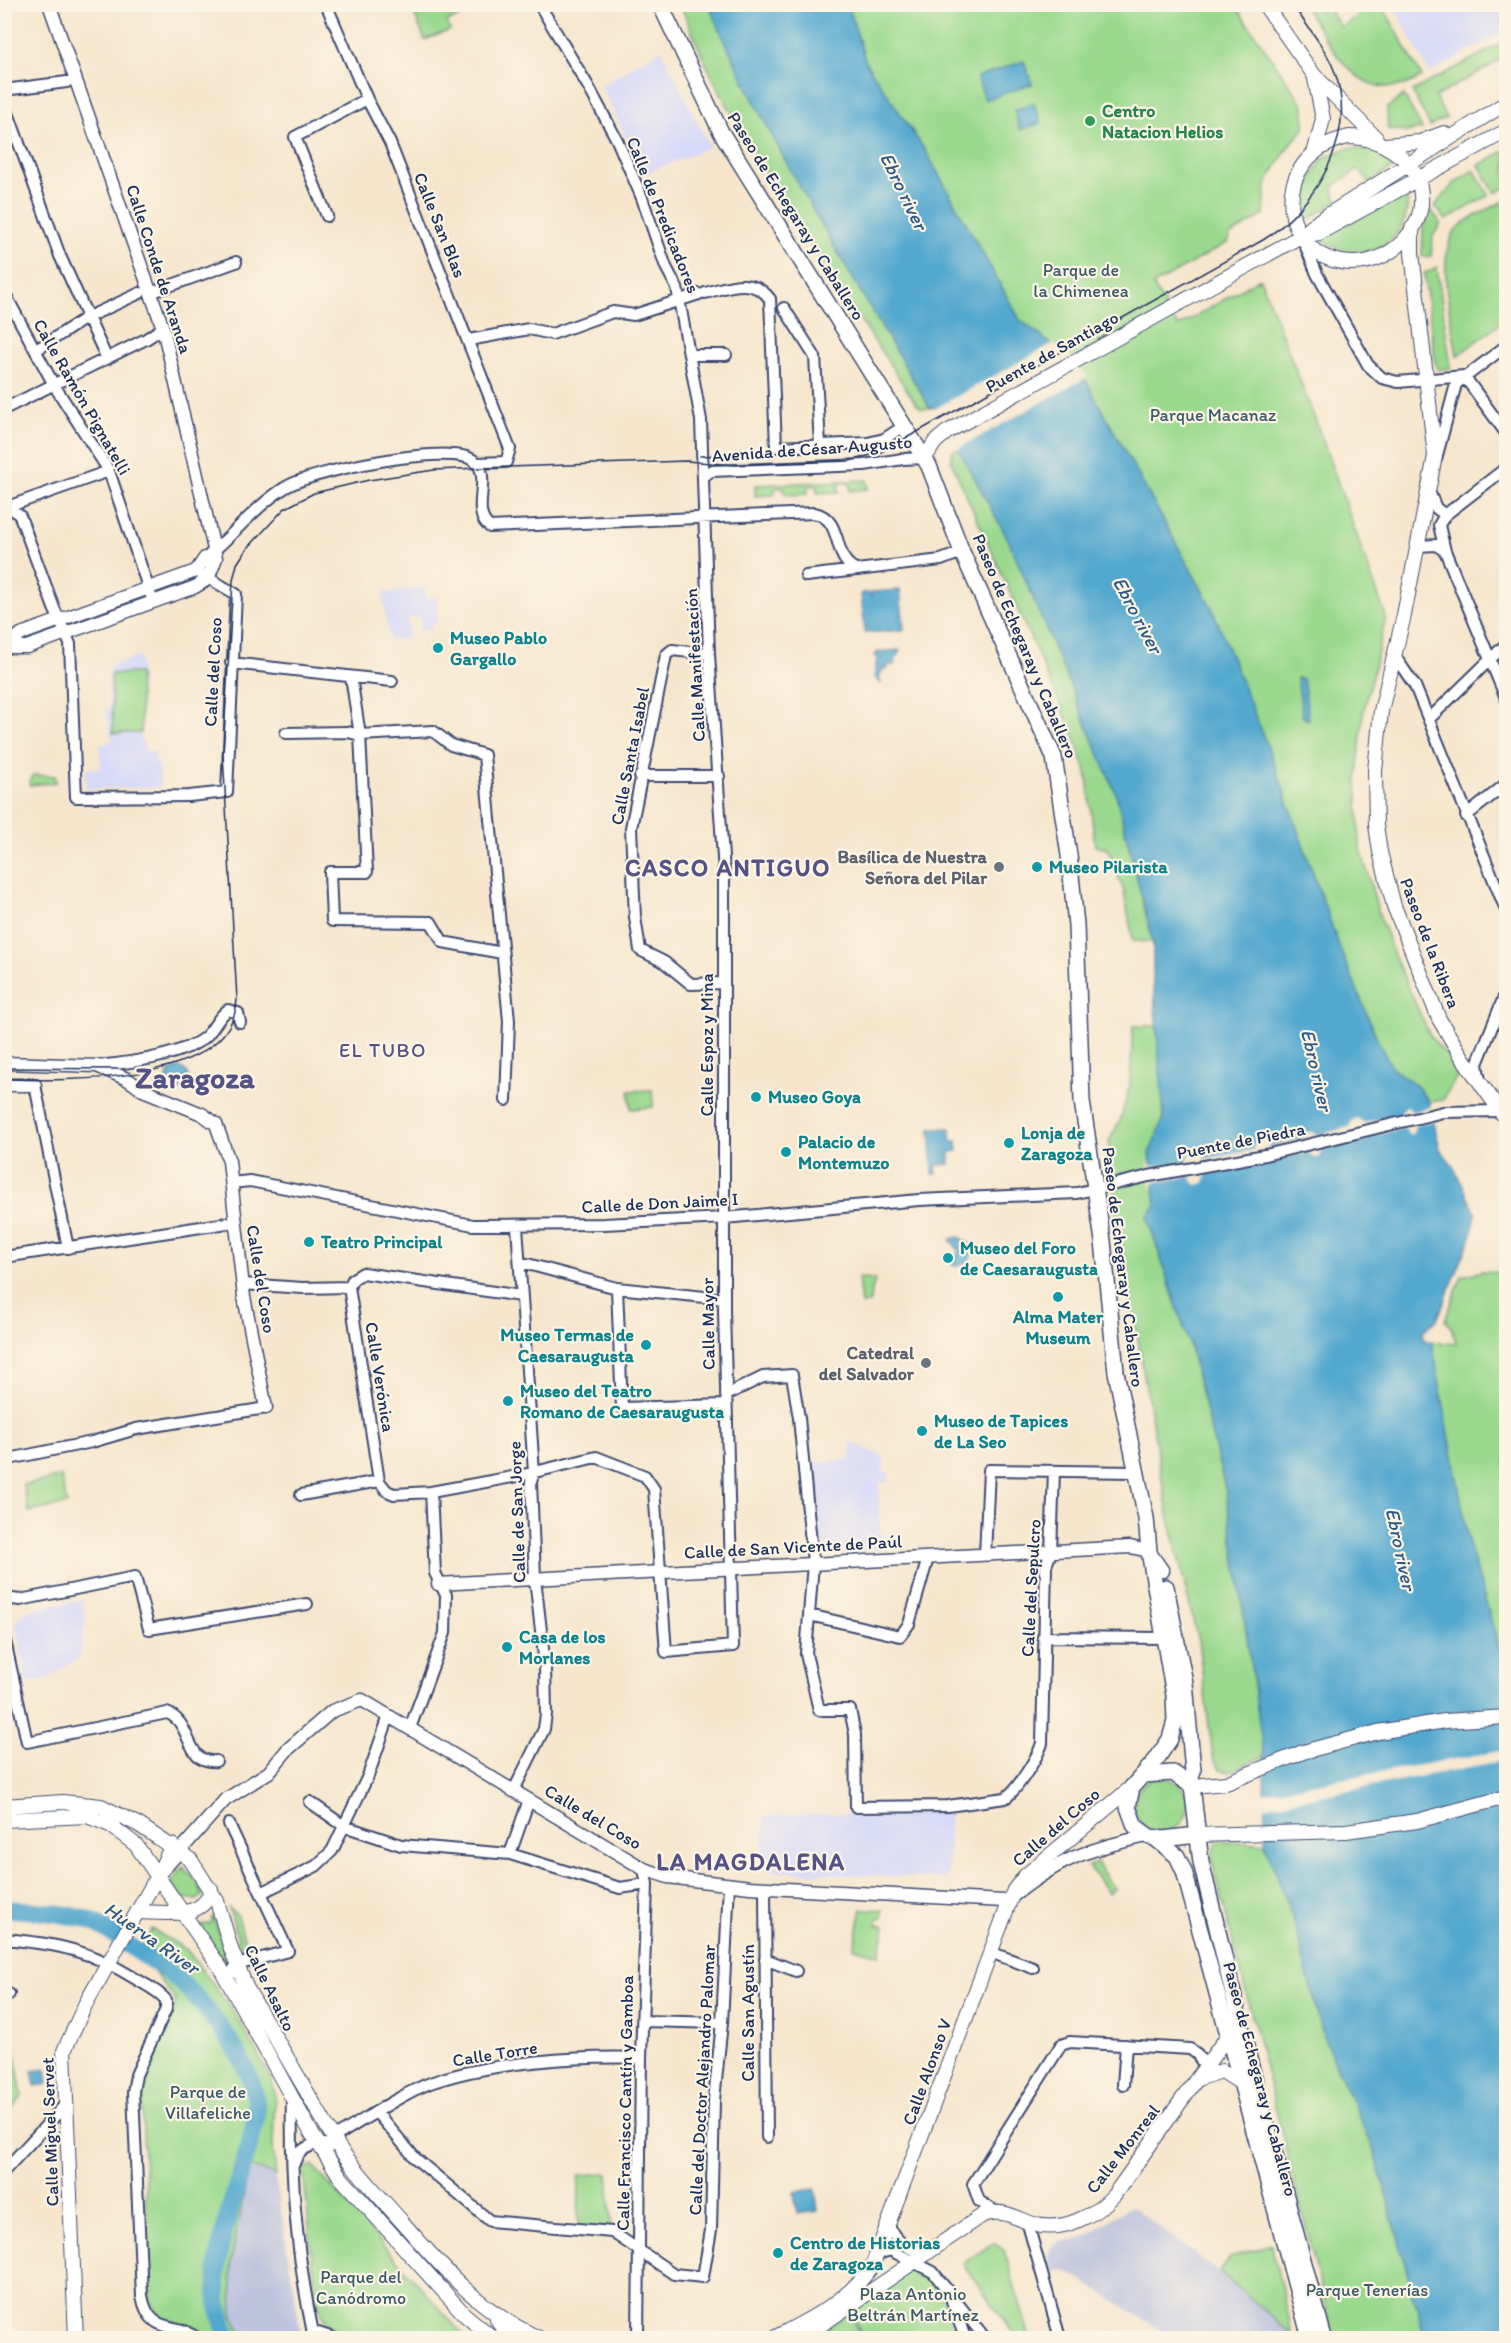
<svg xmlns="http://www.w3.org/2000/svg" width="1511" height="2343" font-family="Itim,sans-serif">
	<rect width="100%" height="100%" fill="#fcf5e5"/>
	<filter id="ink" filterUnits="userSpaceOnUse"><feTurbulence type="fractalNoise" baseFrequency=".0167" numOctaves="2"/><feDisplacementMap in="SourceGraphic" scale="12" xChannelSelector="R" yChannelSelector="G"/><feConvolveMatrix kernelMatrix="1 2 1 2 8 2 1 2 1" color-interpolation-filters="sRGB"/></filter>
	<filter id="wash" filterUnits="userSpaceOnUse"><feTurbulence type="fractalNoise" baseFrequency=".008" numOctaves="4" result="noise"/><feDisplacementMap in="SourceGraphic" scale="24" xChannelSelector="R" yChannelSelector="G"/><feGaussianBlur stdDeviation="1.35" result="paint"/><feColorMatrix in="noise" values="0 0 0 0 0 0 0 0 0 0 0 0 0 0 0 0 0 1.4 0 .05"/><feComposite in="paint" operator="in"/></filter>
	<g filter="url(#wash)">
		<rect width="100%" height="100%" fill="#f7e6cd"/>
		<path fill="#d6d8f9" d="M1393,5H1506V30L1430,73Z
			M661,49L710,147L644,174L601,86Z
			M425,587L426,598L437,597V623L431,624V630L420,631L421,618H408V639L389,640L382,593Z
			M140,656L142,734L139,736L146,748L142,751H155V763H159L160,787L86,789L85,769L101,768L100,745L112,741L105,709L109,708V667Z
			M851,1442L884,1457L883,1471L889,1473V1482L879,1483L880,1535L884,1537V1549L830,1551L819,1542L812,1463L850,1459Z
			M82,1600L86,1618L79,1658L47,1679L26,1683L16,1625L20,1616L31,1610Z
			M949,1812L948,1879L771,1871L762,1868L764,1818L771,1815Z"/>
		<path fill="#bec3de" d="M256,2166L275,2174L302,2338H236L225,2276L238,2235L247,2169L255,2170Z
			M1131,2206L1240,2288L1289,2330L1292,2338H1173L1065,2270L1052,2272L1048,2254L1054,2244L1086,2236Z"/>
		<path fill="#9bd98e" stroke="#5b8476" stroke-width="1.5" d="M427,5H450L452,9L456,7L459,17L447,22L450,30L425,40L413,11Z
			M680,5H709C769,145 852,276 930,408H921L915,402C844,295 770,189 712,76C700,53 691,28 680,5Z
			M848,5H1235L1304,106V129L1288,147L1266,184L1264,215L1230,235L1227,243L1153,285L1178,327L1260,278L1315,419L1386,617L1363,714L1357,779L1360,845L1378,911L1393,953L1430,1036L1460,1071L1443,1100L1429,1102L1416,1085L1393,1069L1380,1046L1340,949L1271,755L1212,608L1087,383L1068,357L1020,320L926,152L866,63Z
			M1303,5L1316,6L1321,13L1328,8L1341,27L1369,8L1367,5H1382L1422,77C1360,112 1334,49 1303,5Z
			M1506,41V57L1435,97L1446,118L1430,126L1412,91Z
			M1404,95L1422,129L1405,132L1388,129L1387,108Z
			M1347,148C1367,148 1381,151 1395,166L1369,183L1361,172L1356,171L1334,186L1333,192L1338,201L1306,221L1302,195L1323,158Z
			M1506,150V187L1495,193L1479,165Z
			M1474,170L1489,195L1446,220L1435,206L1455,182Z
			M1407,192C1414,244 1359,270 1320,238Z
			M1502,202L1506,208V319L1457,356C1453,325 1433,252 1458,228C1469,217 1488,210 1502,202Z
			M1430,209L1441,223L1433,236L1431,256L1422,257L1423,229Z
			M1437,267L1451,368L1439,370L1436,367L1424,273L1431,271Z
			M958,448L1008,539L1116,794L1153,942L1133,941L1124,891L1108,849L1095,846L1087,774L1073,733L951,461L952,452Z
			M867,480L868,489L850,491V484L843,482L838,486L839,492L817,493V487L813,485L807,488V494L786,495L784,489L779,487L775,489L774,495L755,496V485Z
			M139,673L141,733H113L111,674Z
			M33,775L55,776L56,782L30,785L29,782Z
			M1133,1026H1157L1164,1117L1150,1152L1156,1205L1147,1217L1189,1343L1226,1492L1264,1756L1230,1772L1220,1770L1213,1757L1198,1641L1168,1514L1116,1213L1109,1141L1120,1121L1130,1085Z
			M652,1090L653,1107L631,1109L629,1091Z
			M1482,1271L1506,1272V1673L1469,1544L1432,1342L1456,1344L1453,1330L1445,1320L1462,1276Z
			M858,1278L875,1279L869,1304H861Z
			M61,1477L67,1504L29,1512L23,1485Z
			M1134 1805a27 27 0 1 1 54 0a27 27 0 1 1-54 0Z
			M1219,1840L1265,1844L1293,1919L1324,2038L1375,2152L1425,2338H1334L1211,1856Z
			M1097,1863L1114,1889L1108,1893L1089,1866Z
			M183,1867L196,1881L203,1895L197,1900L184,1899L171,1883Z
			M229,1908L238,1916L248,1953L240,1946Z
			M862,1909L883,1910L882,1918H877V1925L885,1926L879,1955L854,1948Z
			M214,1916L227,1962L226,1963L200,1926L211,1923L213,1921L211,1919Z
			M152,1929L187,1950L234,2012L272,2080L275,2094L273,2146L276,2176L249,2166L231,2262L233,2317L244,2338H208L198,2328L161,2318L150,2301L141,2083L175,2008V1999L139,1953Z
			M5,2032L12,2034L22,2097L5,2117Z
			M313,2166L466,2338H376L335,2329L325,2321L316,2299L303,2167Z
			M608,2173L612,2232L578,2229L579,2175Z
			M993,2243L1004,2250L1030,2338H1017L963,2264Z
			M1271,2244L1293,2335L1220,2272L1230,2258Z
			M916,2261L950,2295L963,2333L943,2338H864L847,2308Z
			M848,2313L862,2338H812Z"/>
		<path fill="#52a8cf" stroke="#366c96" stroke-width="1.5" d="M709,5H848L866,63L926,152L1020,320L1068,357L1087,383L1212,608L1271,755L1340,949L1380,1046L1393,1069L1416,1085L1429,1102L1440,1149L1452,1164L1476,1213L1471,1237L1437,1320L1423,1331L1424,1340L1432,1342L1469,1544L1506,1673V2338H1425L1375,2152L1324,2038L1293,1919L1265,1844L1264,1756L1226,1492L1189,1343L1147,1217L1156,1205L1150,1152L1164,1117L1153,983V942L1116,794L1008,539L935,407L930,408C852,276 769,145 709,5Z
			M1024,61L1032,84L985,100L977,77Z
			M1034,103L1041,123L1020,130L1014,110Z
			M900,590L904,630L865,633L861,593H869L871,596L872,592Z
			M900,650L893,666L889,663L888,668L883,669L879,678L881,684L874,676L877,659L875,655L878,652Z
			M1297,678L1303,679L1309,720L1303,718Z
			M167 1079a11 11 0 1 1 22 0a11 11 0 1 1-22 0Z
			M950,1128L951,1141H957L958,1151L950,1152V1164L936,1165L937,1174H933L930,1129Z
			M959,1237L970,1244L972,1254L968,1262L954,1266L952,1265L959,1251L950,1239Z
			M46,2069L48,2084L35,2086L32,2071Z
			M815,2189L818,2211L797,2214L794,2192Z"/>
		<path fill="#f7e6cd" d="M1054,343L1070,355L1087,377L957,449L934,409Z
			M1406,1106L1413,1112L1433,1106L1437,1120L1415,1125L1413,1134H1408L1405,1128L1366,1137L1367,1140L1358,1142L1357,1139L1321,1149V1155L1317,1158L1312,1157L1309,1152L1207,1173L1204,1183L1197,1185L1193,1182L1191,1176L1154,1182L1152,1192L1148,1160L1152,1167L1188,1162L1189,1155L1196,1151L1202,1153L1205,1159L1253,1150L1255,1143L1260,1139L1266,1140L1271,1147L1305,1138L1309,1131L1318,1135L1350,1127L1352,1121L1357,1118L1365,1123L1401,1114Z
			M1506,1750V1760L1262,1807L1261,1793Z"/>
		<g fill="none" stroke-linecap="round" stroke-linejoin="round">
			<path stroke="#52a8cf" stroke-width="18" d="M4,1909C32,1910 64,1912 90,1921C102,1924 114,1936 125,1943C140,1953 156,1962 170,1973C202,2000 257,2065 256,2108C256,2126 250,2145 244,2162C228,2219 201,2281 229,2338"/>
		</g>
	</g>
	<g filter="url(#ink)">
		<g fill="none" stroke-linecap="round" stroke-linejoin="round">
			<g stroke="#3c4a6f" stroke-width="14">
				<path id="minor" d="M326,4L367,99L390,143L510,449L506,462L477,463
					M4,90L67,82
					M4,102L60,256L107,359
					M327,216L295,137L367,99
					M1303,240L1317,274L1368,365L1382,378L1398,382L1464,376
					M4,292L54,385L109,471L151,596
					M150,293L236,262
					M705,293C728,287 753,276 770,299L776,447L868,443L884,439L904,426
					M784,308L815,357L820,445
					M469,340L529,329L552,334L613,312L634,315L699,294
					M36,350L86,318L140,293
					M691,355H726
					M1464,376L1506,433
					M4,409L146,339L163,328
					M1436,459L1456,384L1506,346
					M1506,468L1445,515L1439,525L1445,551L1506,698
					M703,477L711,471L864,465L903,459L925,458
					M1430,494L1436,508L1445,515
					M10,506L109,471
					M4,507L10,506L20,516L54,608L70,644L76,797L189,796L227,792L236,594L196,571
					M1418,546L1436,545L1445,551
					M210,554C235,533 258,504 286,487C312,471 448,443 473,460C495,474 468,512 490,527L814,513C846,519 830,563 859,570
					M806,576L941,560L962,552
					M709,654L672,650L666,655L631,828L635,917L640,950L664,962L691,984L723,983
					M1394,655L1415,686L1506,910
					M231,663L392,681
					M351,677L360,735L367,872H330L332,921L431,922L443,942L502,953
					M1429,719L1506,644
					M286,733L348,732L360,735L433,731L451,745L484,755L509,1021L506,1100
					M640,776H719
					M1466,816L1506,784
					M97,1066C128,1063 179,1057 204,1038C214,1030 218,1016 228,1010L238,1013L240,1022
					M1480,1081L1477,1064L1506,992
					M35,1085L68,1248
					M231,1183L250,1181L473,1225L604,1224L724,1218L919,1200L1077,1193L1149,1176L1265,1155L1443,1112L1501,1111
					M4,1257L234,1222
					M520,1262L617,1288L724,1299
					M242,1284L303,1288L349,1287
					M617,1288L622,1408L726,1405
					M521,1296L363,1273L353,1279L349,1287L379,1481L387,1491L394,1494L431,1492L523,1475L596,1457L645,1476L654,1489L666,1652L733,1646L724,1310V872L709,654L701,420L677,288L666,267L642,198L617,140L588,86L539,4
					M726,1395L763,1377L792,1375L799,1418L813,1563L806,1654L819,1710H850L855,1734L856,1807L948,1806L1005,1798C1016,1792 1039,1755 1042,1743L1046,1566L1051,1552L1054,1472
					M4,1460L92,1442L136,1429L266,1408
					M301,1495L379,1481
					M985,1555L989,1470L1136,1472
					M4,1598L20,1600L135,1577L149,1629L307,1604
					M809,1615L900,1636L909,1624L928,1558
					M4,1636L27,1742L167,1713C193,1722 184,1764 216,1761
					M1043,1637L1165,1638
					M410,1728L445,1633L446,1595L435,1573L431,1492
					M514,1790L544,1729L546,1714L545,1666L535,1578L531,1482L534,1472L517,1226
					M310,1802L344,1826L401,1845L510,1854L620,1888L647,1884
					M510,1854L529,1800
					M765,1888L767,2137
					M261,1893L316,1866L332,1851L368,1776L389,1716
					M4,1939C59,1944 89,1950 136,1979C146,1985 159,1991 166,2000V2009L136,2075L133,2092L142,2296C150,2338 178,2320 196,2338
					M990,1952L1033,1968
					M765,1959L796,1971
					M228,1979L236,1965L288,1951L229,1824
					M4,1993L9,1994
					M644,2021L722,2023
					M1123,2085L1126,2045
					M292,2097C290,2178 297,2259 314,2338
					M377,2113L415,2158L490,2221L612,2232L674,2274L703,2277L711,2230L714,2100L722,2023L729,1884
					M333,2138C363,2121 402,2093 433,2082C492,2062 578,2056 641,2058
					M293,2166C299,2144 321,2139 340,2149
					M4,2171L65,2105
					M996,2212L979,2201L973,2184L1061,2045L1070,2042L1190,2049L1197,2054L1206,2068
					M1027,2221L1060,2338
					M889,2225C893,2240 913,2254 928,2252
					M876,2255L890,2250L933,2272L985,2338
					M952,2301L965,2338
					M312,2331L333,2338
					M638,2338L641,2058L647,1884L644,1869"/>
			</g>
			<g stroke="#3c4a6f" stroke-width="15">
				<path id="tertiary" d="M7,646L21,634L196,571L205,558
					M4,647H27L195,587L208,579L216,558L163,328L49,4
					M4,1063L97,1066L127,1079L143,1090L202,1114L216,1124L229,1161L244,1297L266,1408
					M4,1085H35
					M438,1584L1130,1547L1149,1551L1163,1571
					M163,1870L225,1800L269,1772L287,1750L332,1711L362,1700L644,1869L668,1877L750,1887L1003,1901L1008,1900C1059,1859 1084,1850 1147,1836"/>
			</g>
			<g stroke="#3c4a6f" stroke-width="16">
				<path id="secondary" d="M1264,4L1314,75L1376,138
					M1315,79L1323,119L1315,150
					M1349,137C1380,137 1419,160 1421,195C1424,231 1389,263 1354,263C1277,263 1266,154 1349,137Z
					M1385,145L1420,142L1444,133
					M1412,228V253L1435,456L1404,615L1381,711L1375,771L1376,825L1380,852L1394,906L1439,1019L1462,1057L1506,1119
					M1301,236L1319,233L1506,131
					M925,458L935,442L947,432L1301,236L1320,220L1506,103
					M1192,1786L1226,1783L1303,1752L1378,1732L1445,1721L1506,1717
					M4,1806L63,1802L101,1806L139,1825L190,1859L217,1901L231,1949L246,1987L340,2149C359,2175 381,2198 403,2223C443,2269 482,2313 539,2338
					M4,1820L87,1816L110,1825L136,1845L220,1967L312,2134L341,2178L465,2315L493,2338
					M1197,1835L1346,1831L1417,1821L1506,1797
					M137,1912C162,1912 205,1921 211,1889
					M1200,2078L1222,2071L1241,2083
					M497,2319L509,2338
					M76,2338L64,2051L85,2005L158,1875L172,1845
					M774,2338C809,2320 852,2299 873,2264L1014,1890L1025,1876L1132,1787
					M802,2338L983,2215C1002,2208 1016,2218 1033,2224C1062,2233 1095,2216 1114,2195L1231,2031"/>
			</g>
			<g stroke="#3c4a6f" stroke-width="18">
				<path id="primary" d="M660,4L721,132L929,466L962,552L1054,757L1069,855L1076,925L1082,1101L1103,1241L1116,1372L1146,1518L1149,1551L1174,1695L1175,1721L1170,1739L1156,1760L1132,1787L1128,1807L1135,1826L1150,1837L1163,1839L1197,1835
					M1166,1587L1185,1683L1193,1771L1189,1782
					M1143,1775L1173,1773L1192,1786L1201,1862L1248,2055L1324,2338
					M1156,1839L1177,1856L1184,1871L1310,2338"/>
			</g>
			<use href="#minor" stroke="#fff" stroke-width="10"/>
			<use href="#tertiary" stroke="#fff" stroke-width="12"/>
			<use href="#secondary" stroke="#fff" stroke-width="14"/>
			<use href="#primary" stroke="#fff" stroke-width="15"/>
			<path stroke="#1b2f5e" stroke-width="1.5" d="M700,456L862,449L883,445
				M4,1068L118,1069
				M4,1079C65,1081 233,1086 237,999L223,754L233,580L237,564L246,550L284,509L314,493L369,480L434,470L480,468L686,461L735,465L850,461L881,452L1263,240C1316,206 1359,136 1334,70C1325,47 1306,25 1292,4"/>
		</g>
	</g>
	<circle fill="#2e9e5b" stroke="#fcf5e5" stroke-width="2" cx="1090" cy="121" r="6"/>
	<g fill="#0f9aa8" stroke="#fcf5e5" stroke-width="2">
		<circle cx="438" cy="648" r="6"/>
		<circle cx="1037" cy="867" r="6"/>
		<circle cx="756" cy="1097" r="6"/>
		<circle cx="1009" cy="1143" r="6"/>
		<circle cx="786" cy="1152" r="6"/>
		<circle cx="309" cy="1242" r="6"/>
		<circle cx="948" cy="1258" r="6"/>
		<circle cx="1058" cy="1297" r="6"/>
		<circle cx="646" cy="1345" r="6"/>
		<circle cx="508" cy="1401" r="6"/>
		<circle cx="922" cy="1431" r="6"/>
		<circle cx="507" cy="1647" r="6"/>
		<circle cx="778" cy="2253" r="6"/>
	</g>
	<g fill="#6b7280" stroke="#fcf5e5" stroke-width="2">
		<circle cx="999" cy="867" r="6"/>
		<circle cx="926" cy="1363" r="6"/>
	</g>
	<g text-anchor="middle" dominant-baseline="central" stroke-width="4.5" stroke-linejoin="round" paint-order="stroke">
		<g font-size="18" font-weight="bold" fill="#27864d" stroke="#fcf5e5" text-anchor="start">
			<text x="1102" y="111">Centro<tspan x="1102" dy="21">Natacion Helios</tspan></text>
		</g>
		<g font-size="18" fill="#1b2f5e" stroke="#fcf5e5">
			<text transform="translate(663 215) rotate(68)">Calle de Predicadores</text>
			<text transform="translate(796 216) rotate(58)">Paseo de Echegaray y Caballero</text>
			<text transform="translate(440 225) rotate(68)">Calle San Blas</text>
			<text transform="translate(159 269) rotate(72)">Calle Conde de Aranda</text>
			<text transform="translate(1052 352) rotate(-29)">Puente de Santiago</text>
			<text transform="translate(82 397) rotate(60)">Calle Ramón Pignatelli</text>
			<text transform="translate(812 449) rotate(-4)">Avenida de César Augusto</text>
			<text transform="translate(1025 646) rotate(67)">Paseo de Echegaray y Caballero</text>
			<text transform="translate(695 665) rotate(-93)">Calle Manifestación</text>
			<text transform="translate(213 672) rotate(-87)">Calle del Coso</text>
			<text transform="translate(630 756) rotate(-79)">Calle Santa Isabel</text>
			<text transform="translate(1430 943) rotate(69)">Paseo de la Ribera</text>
			<text transform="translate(707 1045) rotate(-90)">Calle Espoz y Mina</text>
			<text transform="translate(1241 1141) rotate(-11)">Puente de Piedra</text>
			<text transform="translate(660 1203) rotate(-3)">Calle de Don Jaime I</text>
			<text transform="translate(1123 1267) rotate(83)">Paseo de Echegaray y Caballero</text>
			<text transform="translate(261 1279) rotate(81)">Calle del Coso</text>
			<text transform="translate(708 1324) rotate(-91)">Calle Mayor</text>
			<text transform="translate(380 1377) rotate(81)">Calle Verónica</text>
			<text transform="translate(517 1512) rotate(-92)">Calle de San Jorge</text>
			<text transform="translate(793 1547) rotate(-3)">Calle de San Vicente de Paúl</text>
			<text transform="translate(1031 1588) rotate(-87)">Calle del Sepulcro</text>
			<text transform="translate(593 1817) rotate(31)">Calle del Coso</text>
			<text transform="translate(1056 1827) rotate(-41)">Calle del Coso</text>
			<text transform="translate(270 1988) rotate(64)">Calle Asalto</text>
			<text transform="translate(748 2013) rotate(-90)">Calle San Agustín</text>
			<text transform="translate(495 2054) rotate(-9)">Calle Torre</text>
			<text transform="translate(927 2072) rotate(-70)">Calle Alonso V</text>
			<text transform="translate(1260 2079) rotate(75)">Paseo de Echegaray y Caballero</text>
			<text transform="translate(702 2080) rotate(-87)">Calle del Doctor Alejandro Palomar</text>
			<text transform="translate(625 2103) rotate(-89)">Calle Francisco Cantín y Gamboa</text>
			<text transform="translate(50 2132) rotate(-92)">Calle Miguel Servet</text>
			<text transform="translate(1123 2149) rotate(-52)">Calle Monreal</text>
		</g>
		<g font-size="18" fill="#3b5a6a" stroke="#fcf5e5">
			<text x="1081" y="270">Parque de<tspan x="1081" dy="21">la Chimenea</tspan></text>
			<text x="1213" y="415">Parque Macanaz</text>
			<text x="208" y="2092">Parque de<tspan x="208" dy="21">Villafeliche</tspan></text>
			<text x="361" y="2277">Parque del<tspan x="361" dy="21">Canódromo</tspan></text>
			<text x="1367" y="2290">Parque Tenerías</text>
			<text x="913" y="2294">Plaza Antonio<tspan x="913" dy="21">Beltrán Martínez</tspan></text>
		</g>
		<g font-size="18" font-weight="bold" fill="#0d838f" stroke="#fcf5e5" text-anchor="start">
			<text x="450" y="638">Museo Pablo<tspan x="450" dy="21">Gargallo</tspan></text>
			<text x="1049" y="867">Museo Pilarista</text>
			<text x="768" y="1097">Museo Goya</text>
			<text x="1021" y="1133">Lonja de<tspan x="1021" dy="21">Zaragoza</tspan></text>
			<text x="798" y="1142">Palacio de<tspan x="798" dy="21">Montemuzo</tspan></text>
			<text x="321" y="1242">Teatro Principal</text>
			<text x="960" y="1248">Museo del Foro<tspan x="960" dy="21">de Caesaraugusta</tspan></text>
			<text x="1058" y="1317" text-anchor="middle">Alma Mater<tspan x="1058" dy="21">Museum</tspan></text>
			<text x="634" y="1335" text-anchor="end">Museo Termas de<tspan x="634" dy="21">Caesaraugusta</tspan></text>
			<text x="520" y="1391">Museo del Teatro<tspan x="520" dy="21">Romano de Caesaraugusta</tspan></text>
			<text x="934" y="1421">Museo de Tapices<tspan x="934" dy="21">de La Seo</tspan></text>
			<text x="519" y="1637">Casa de los<tspan x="519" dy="21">Morlanes</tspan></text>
			<text x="790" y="2243">Centro de Historias<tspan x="790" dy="21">de Zaragoza</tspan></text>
		</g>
		<g font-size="18" font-weight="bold" fill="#5b616d" stroke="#fcf5e5" text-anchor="end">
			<text x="987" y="857">Basílica de Nuestra<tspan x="987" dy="21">Señora del Pilar</tspan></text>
			<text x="914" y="1353">Catedral<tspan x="914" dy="21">del Salvador</tspan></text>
		</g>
		<g font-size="20" font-style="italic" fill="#2e5986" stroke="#fcf5e5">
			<text transform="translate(904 191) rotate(64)">Ebro river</text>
			<text transform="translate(1138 615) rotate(62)">Ebro river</text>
			<text transform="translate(1317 1070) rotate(77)">Ebro river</text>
			<text transform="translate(1401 1549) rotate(78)">Ebro river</text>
			<text transform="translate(152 1938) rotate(35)">Huerva River</text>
		</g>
		<g font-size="20" letter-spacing="1.5" fill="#545287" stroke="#fcf5e5">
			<text x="383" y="1050">EL TUBO</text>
		</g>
		<g font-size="24" font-weight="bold" letter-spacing="1.5" fill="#545287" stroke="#fcf5e5">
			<text x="728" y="867">CASCO ANTIGUO</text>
			<text x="751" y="1861">LA MAGDALENA</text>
		</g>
		<g font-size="30" font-weight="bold" fill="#545287" stroke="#fcf5e5">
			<text x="195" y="1077">Zaragoza</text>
		</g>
	</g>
	<rect width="1511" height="2343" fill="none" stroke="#fcf5e5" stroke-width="24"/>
</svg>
